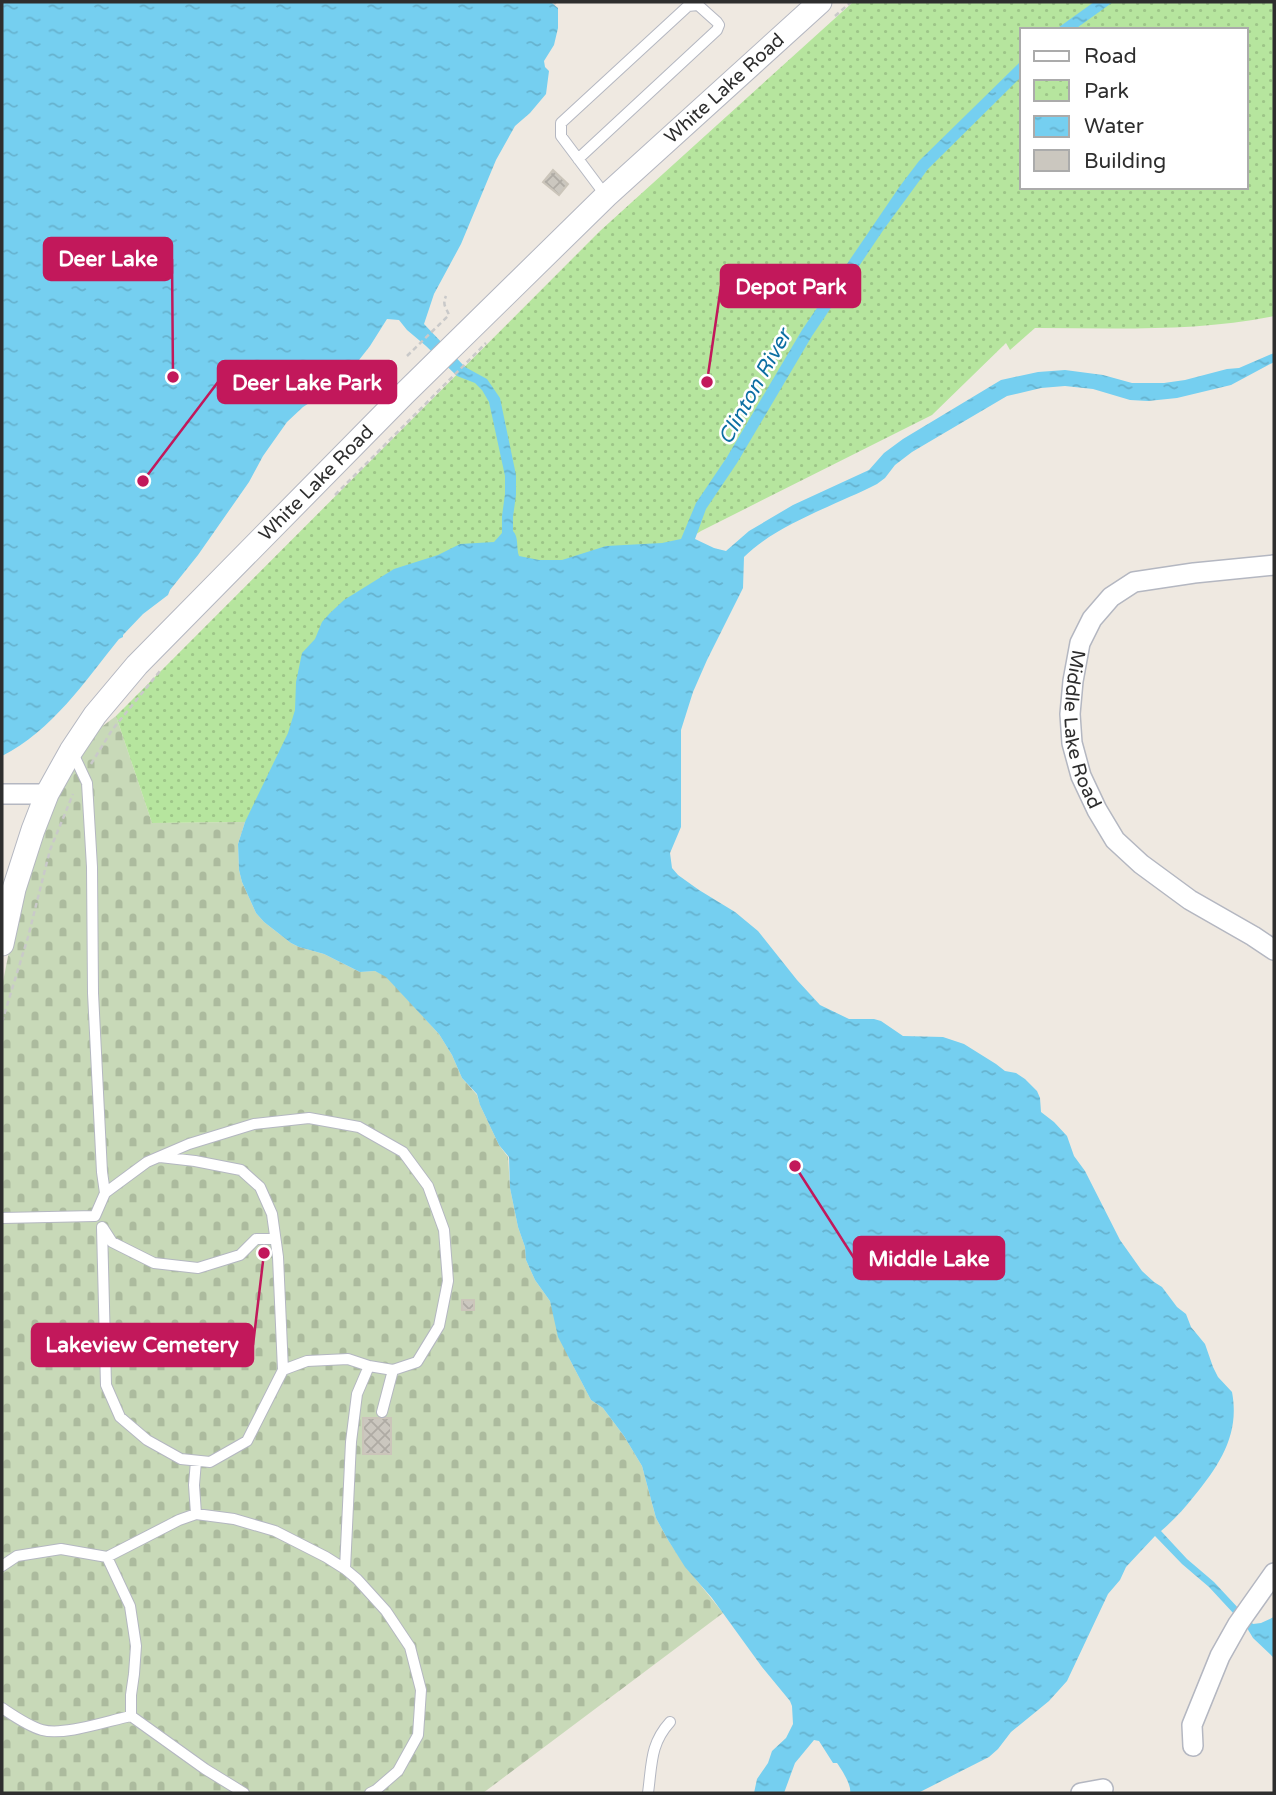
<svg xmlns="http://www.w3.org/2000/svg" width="1276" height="1795" font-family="'Varela Round',sans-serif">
	<defs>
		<pattern id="cemetery-stones" width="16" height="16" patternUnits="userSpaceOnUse" patternTransform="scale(1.75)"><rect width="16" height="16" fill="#c8d9b8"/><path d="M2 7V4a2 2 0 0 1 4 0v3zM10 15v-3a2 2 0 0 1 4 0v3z" fill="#acbb9e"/></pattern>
		<pattern id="park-dots" width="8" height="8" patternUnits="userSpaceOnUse" patternTransform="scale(1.75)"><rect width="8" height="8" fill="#b6e59e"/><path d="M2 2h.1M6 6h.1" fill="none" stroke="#9dc588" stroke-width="1.8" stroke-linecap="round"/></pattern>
		<pattern id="water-ripples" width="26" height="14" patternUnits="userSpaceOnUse" patternTransform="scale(1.75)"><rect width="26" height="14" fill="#75cff0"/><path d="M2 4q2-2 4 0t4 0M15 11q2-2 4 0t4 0" fill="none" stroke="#66b2ce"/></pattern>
		<pattern id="building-cross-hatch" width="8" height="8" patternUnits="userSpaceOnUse" patternTransform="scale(1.75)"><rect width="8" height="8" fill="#cbc7bf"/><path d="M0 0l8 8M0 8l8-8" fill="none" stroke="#afaba4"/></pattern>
	</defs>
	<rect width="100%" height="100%" fill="#efe9e1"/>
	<path fill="url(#cemetery-stones)" d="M116,716L152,823L245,822L238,844L239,870L242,882L256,913L264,922L291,943L299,947L324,954L360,972L375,971L386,976L439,1034L452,1055L462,1078L477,1095L480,1105L499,1145L508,1157L510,1188L518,1227L525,1247L526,1260L535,1280L550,1301L568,1356L591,1400L603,1408L624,1436L642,1466L656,1518L668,1540L686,1567L723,1613L483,1793H2V987L15,921L36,844L64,779L91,735Z"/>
	<path fill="url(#park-dots)" fill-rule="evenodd" d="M853,2H1274V316C1196,332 1115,328 1035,328L1010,350L1006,343L932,415L701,531L245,822L152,823L116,716L600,231ZM1022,30H1246V187H1022Z"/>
	<path fill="url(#water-ripples)" d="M2,2H552V3L558,8V28L554,45L544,61L545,67L549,71L546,94L530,113L515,126L496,160L461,244L434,294L424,324L465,367L487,379L500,398L516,475V495L513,517V531C519,537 516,548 519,556L539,560H562L606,546L662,543L681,539L696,503L727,457L802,330L900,186L919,161L1022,60V76L928,169L884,229L812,336L737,463L706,509L695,539L714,548L726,551L749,531L793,505L869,470L884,453L903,439L1001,380L1038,372L1065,370L1103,375L1132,383H1164L1185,380L1227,369L1239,368L1274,353V362L1231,385L1177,398L1148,401L1130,400L1093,389L1065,386L1041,388L1007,396L912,452L895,465L885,478L877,484C836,505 777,524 744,557L743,588L707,660L693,692L681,730V827L670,853L672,868L678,875L699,890L735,912L758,931L797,980L820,1005L849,1019H874L881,1021L903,1036L943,1037L964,1044L996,1064L1005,1071L1016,1073L1025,1079L1037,1091L1040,1098L1041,1112L1054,1122L1067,1136L1074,1156L1085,1171L1120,1240L1142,1271L1154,1282L1162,1287L1177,1307L1186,1314L1191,1327L1205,1344L1213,1367L1218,1377L1232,1392C1240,1434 1220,1464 1195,1495C1184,1509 1174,1520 1161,1531L1187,1559L1214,1582L1253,1624L1261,1623L1274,1617V1658L1253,1638L1247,1628L1209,1587L1182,1564L1155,1536L1126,1567L1120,1580L1108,1594L1067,1681L1049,1701L1011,1732L998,1749L989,1757L918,1793H850C852,1786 842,1770 837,1763H833L819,1741L814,1740L795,1763L784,1793H754L757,1779L768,1763L772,1751L786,1738L793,1724L792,1706L790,1701L762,1667L712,1598L685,1567L668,1540L656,1518L642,1466L624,1436L603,1408L591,1400L558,1337L550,1301L535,1280L526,1260L525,1247L518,1227L510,1188L509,1157L499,1145L480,1105L477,1094L462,1078L452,1055L439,1034L386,977L375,971L360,972L324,954L299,947L291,943L264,922L256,913L242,882L239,870L238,844L245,822L288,733L295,710L296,682L302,653L315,639L322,622L330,613L344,600L394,569L438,555L460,544L494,542L502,533V516L505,494V476L489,402L482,390L475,383L457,376L426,346L407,330L399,320L387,319L370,346L348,374L325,393L303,407L287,422L263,456L249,482L198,555L170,590L168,595L143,614L123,635V637L119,639C85,681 52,731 2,756Z
		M1094,2H1113L1074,30H1055Z"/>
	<path fill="url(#building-cross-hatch)" stroke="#cbc5ba" stroke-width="2" d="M553,170L568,184L559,195L543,182Z
		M462,1300H474V1310H462Z
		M363,1418H391V1454H363Z"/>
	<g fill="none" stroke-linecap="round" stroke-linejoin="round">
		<g stroke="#b4b7c1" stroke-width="12">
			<path id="service" d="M578,159L717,30L719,25L717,22L698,5L688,6L561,123V136L606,196
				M72,751L87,783L92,867L93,993L102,1172L105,1193
				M160,1157L195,1161L241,1170L260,1187L272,1214L278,1257L283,1370
				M95,1216L105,1193L147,1162L189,1144L254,1124L309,1118L359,1127L403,1152L428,1186L444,1230L448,1281L439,1326L417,1362L393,1370L369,1366L348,1359L307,1361L283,1370L247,1441L210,1462L181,1459L147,1440L120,1417L106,1385L102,1227
				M2,1218L95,1216
				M103,1228L112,1242L154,1263L198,1268L240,1255L256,1239H275
				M382,1412L393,1370
				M196,1461L194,1485L196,1514
				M107,1557L130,1606L136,1646L134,1674L131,1695V1716
				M2,1566L17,1556L61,1549L107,1557L179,1520L196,1514L234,1519L275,1531L326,1557L345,1569L357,1579L386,1611L410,1647L421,1690L418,1735L398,1771L376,1790L370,1793
				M345,1569L351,1442L357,1394L369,1366
				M2,1708C14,1716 28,1726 42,1730C64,1736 107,1721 131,1716L205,1769L244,1793
				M648,1793C652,1764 650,1744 670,1722"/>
		</g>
		<g stroke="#b4b7c1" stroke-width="22">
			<g id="minor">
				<path id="s1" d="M1274,565L1194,573L1134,582L1111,597L1092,619L1080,643L1073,681L1070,714L1072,743L1081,776L1097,810L1115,840L1141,864L1190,900L1253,936L1274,950"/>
				<path d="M2,794H47"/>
				<path d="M1193,1746L1192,1725L1220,1656L1238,1624L1274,1573"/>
				<path d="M1081,1793L1103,1789"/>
			</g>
		</g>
		<g stroke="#b4b7c1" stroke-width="25">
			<g id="tertiary">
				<path id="s2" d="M2,944L14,889L33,830L47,794L71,751L95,715L137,665L404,394L606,196L820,2"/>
			</g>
		</g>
		<path stroke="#c9c9c9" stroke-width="2.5" stroke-dasharray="5 3.5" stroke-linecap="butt" d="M554,4L556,2
			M835,16L851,2
			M407,356L449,315C446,307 442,305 446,296
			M335,495L486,343
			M91,764L112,730L160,671
			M2,1022L28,937L50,850L73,794"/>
		<use href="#service" stroke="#fff" stroke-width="10"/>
		<use href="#minor" stroke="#fff" stroke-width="19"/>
		<use href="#tertiary" stroke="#fff" stroke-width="23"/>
	</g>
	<g text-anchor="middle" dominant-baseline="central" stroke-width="5" stroke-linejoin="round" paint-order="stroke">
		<g font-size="19" fill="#2e2e2e" stroke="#fff">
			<text stroke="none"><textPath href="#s2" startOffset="1138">White Lake Road</textPath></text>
			<text stroke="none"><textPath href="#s2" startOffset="570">White Lake Road</textPath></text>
			<text stroke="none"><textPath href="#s1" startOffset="313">Middle Lake Road</textPath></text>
		</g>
		<g font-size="21" font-style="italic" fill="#0d6fa3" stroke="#fff">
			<text transform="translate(755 387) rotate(-61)">Clinton River</text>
		</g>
	</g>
	<path fill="none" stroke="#c2185b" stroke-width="2.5" d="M173 377L172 259M707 382L721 286M143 481L218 382M795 1166L854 1258M264 1253L253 1345"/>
	<g fill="#c2185b" stroke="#fff" stroke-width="2.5">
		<circle cx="173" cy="377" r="7"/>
		<circle cx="707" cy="382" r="7"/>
		<circle cx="143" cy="481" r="7"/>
		<circle cx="795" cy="1166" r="7"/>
		<circle cx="264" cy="1253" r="7"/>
	</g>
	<g fill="#c2185b" stroke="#c2185b" stroke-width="2.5">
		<rect x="44" y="238" width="128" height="42" rx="7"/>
		<rect x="721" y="265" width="139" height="42" rx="7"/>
		<rect x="218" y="361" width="178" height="42" rx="7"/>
		<rect x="854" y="1237" width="150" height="42" rx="7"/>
		<rect x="32" y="1324" width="221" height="42" rx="7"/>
	</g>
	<g font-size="21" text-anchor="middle" font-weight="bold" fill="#fff">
		<text x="108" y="266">Deer Lake</text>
		<text x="791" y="294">Depot Park</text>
		<text x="307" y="390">Deer Lake Park</text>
		<text x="929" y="1266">Middle Lake</text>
		<text x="142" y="1352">Lakeview Cemetery</text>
	</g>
	<rect width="1276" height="1795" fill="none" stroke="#2e2e2e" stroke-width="7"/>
	<rect x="1020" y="28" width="228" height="161" fill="#ffffff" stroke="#ababab" stroke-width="2"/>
	<rect x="1034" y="51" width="35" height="10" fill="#ffffff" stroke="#ababab" stroke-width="2"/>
	<text x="1084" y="63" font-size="21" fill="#2e2e2e">Road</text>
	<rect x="1034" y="80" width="35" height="21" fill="url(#park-dots)" stroke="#ababab" stroke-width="2"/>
	<text x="1084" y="98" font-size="21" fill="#2e2e2e">Park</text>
	<rect x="1034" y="116" width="35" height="21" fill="url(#water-ripples)" stroke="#ababab" stroke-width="2"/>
	<text x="1084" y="133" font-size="21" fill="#2e2e2e">Water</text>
	<rect x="1034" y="150" width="35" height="21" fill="#cbc7bf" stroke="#ababab" stroke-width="2"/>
	<text x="1084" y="168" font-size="21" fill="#2e2e2e">Building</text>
</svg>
